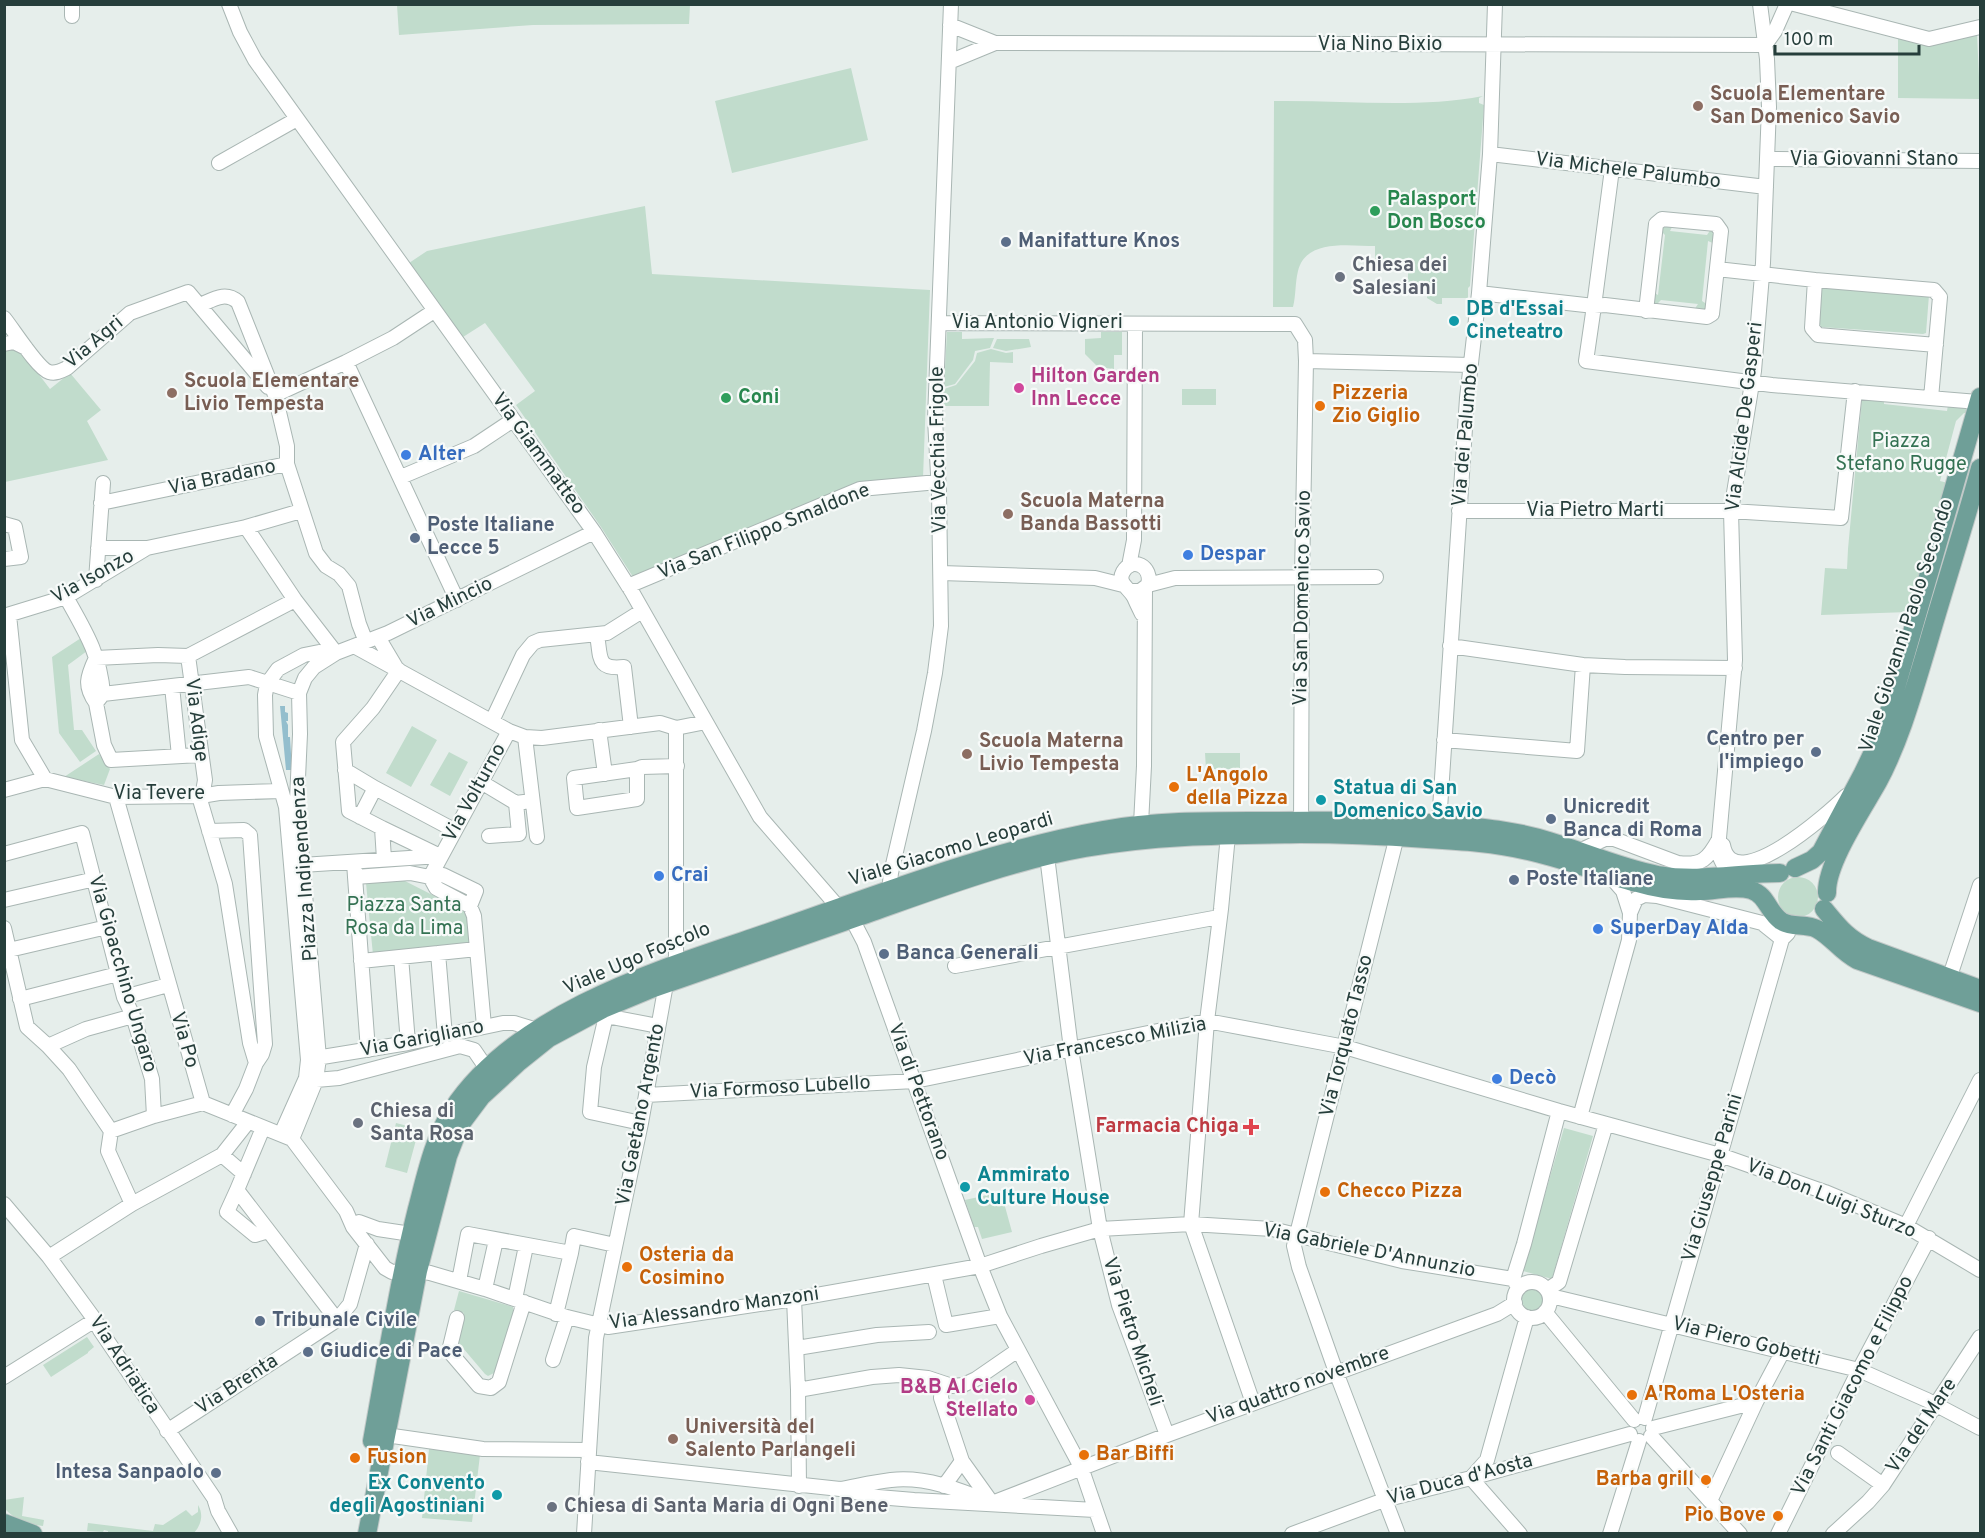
<svg xmlns="http://www.w3.org/2000/svg" width="1985" height="1538" font-family="Overpass,sans-serif">
	<rect width="100%" height="100%" fill="#e6eeeb"/>
	<path fill="#c1dccc" d="M397,5H690L689,24L533,25L399,35Z
		M1977,33L1980,99L1898,98V36Z
		M851,68L868,140L732,173L715,101Z
		M1483,96L1479,98V103L1484,105L1470,286L1468,288V298H1442V304H1437L1427,298V293H1408V259H1375V246C1350,246 1306,238 1298,271C1295,283 1296,295 1293,307H1273L1274,101C1344,100 1415,109 1483,96Z
		M645,206L652,274L930,290L923,478L861,485L633,577L601,527L516,405L535,391L485,323L463,337L409,263L427,251Z
		M1673,225L1670,231L1707,235L1711,229L1715,230V244L1708,241L1702,301L1708,305L1704,311L1694,310L1698,304L1661,300L1656,305H1653V292L1658,295L1665,235L1660,230V226Z
		M1822,287L1929,295L1926,333L1923,334L1821,327L1819,323Z
		M947,332H962V339L994,338L990,348L975,351L973,360L955,384L944,387Z
		M1101,332H1122V355H1114V369L1098,367L1085,354V339L1101,338Z
		M997,339H1029L1031,347L1006,351L993,348Z
		M11,349L21,351L50,389L70,373L101,410L87,421L108,460L5,482L4,351Z
		M991,349L1006,353L1013,352V363L990,362L989,406H943L944,389L956,385L975,361L977,353Z
		M1182,389H1216V405H1182Z
		M1862,398L1884,399V404L1947,411L1948,405L1968,407V413H1964L1956,421L1940,481L1948,483L1909,612L1821,615L1825,568L1847,569L1848,549Z
		M81,638L87,651L68,665L74,730H82L96,751L80,762L59,733L52,657Z
		M412,726L437,740L411,787L386,773Z
		M449,752L468,762L450,796L430,785Z
		M1205,753H1240V769H1206Z
		M99,754L110,769L104,785L64,777Z
		M1778 897a20 20 0 1 1 40 0a20 20 0 1 1-40 0Z
		M401,879L470,914L473,946L373,955L366,883Z
		M396,1123L419,1129L407,1173L385,1167Z
		M1564,1128L1593,1136L1552,1279L1523,1271Z
		M1001,1192L1012,1232L982,1239L978,1227H974L965,1200Z
		M1522 1300a11 11 0 1 1 22 0a11 11 0 1 1-22 0Z
		M459,1291L513,1307V1315L496,1372L488,1376L485,1374L457,1341L464,1313L454,1310Z
		M87,1337L94,1347L88,1352V1353L51,1377L43,1365Z
		M429,1449L480,1455L472,1522L422,1518Z
		M24,1497L22,1516L44,1520L43,1526C28,1524 15,1520 5,1509L4,1500Z
		M198,1505C204,1515 201,1525 194,1533L110,1534L108,1533V1531L104,1530L103,1532L87,1531L88,1523L153,1531L155,1524L163,1525L186,1510L192,1516L198,1512Z"/>
	<path fill="#94becd" d="M280,706H285V712L288,713V721H286L288,725V737H290L292,770H286Z"/>
	<g fill="none" stroke-linecap="round" stroke-linejoin="round">
		<g stroke="#a9b6b3" stroke-width="16">
			<path id="minor" d="M72,4V16
				M229,4L240,32L255,60L594,532L632,592L760,817L839,908L852,919L864,942L980,1266L1000,1316L1081,1467L1104,1534
				M1794,4L1929,39L1980,27
				M950,25L995,43
				M1765,45L1775,31L1787,4
				M949,62L995,43L1765,45
				M1490,154L1766,187
				M1767,159L1980,161
				M219,163L297,119
				M1612,169L1594,306L1605,305L1707,317L1712,314L1721,231L1716,224L1662,219L1656,224L1646,311
				M1717,269L1815,280
				M1479,293L1594,306L1586,361L1772,385L1978,402
				M200,305C214,299 226,291 238,302L275,395L287,446V464L316,553L326,566L339,574L349,586L359,624L366,642
				M434,311L393,338L346,362L457,600
				M4,318C13,329 38,369 49,372C56,374 61,371 67,368L130,313L188,292L268,387
				M940,323L1295,324L1305,340L1306,361L1302,577L1301,829
				M4,344L14,342L26,348
				M1306,361L1471,365
				M275,395L346,362
				M1931,398L1940,297L1934,290L1815,280L1812,328L1818,335L1936,345
				M401,477L474,446L513,420
				M101,503L287,464
				M1459,511H1731L1841,518L1855,391
				M4,524L15,527L21,557L4,559
				M246,527L301,511
				M98,548H147
				M1129,566L1134,540L1135,324
				M941,573L1095,578L1123,585
				M96,580L103,483
				M1148,585L1175,578L1376,577
				M628,586L860,489L938,482
				M1130,591H1140L1148,585C1153,566 1132,556 1123,572C1117,583 1129,588 1134,597C1136,602 1139,608 1142,614
				M66,597C85,631 100,654 103,694L96,703L104,745L111,760L200,755
				M9,615L22,740L45,779
				M4,616L66,597L147,548L246,527L295,600L336,653
				M597,635C601,657 596,670 624,667L631,727
				M378,637L397,669
				M354,646L509,731L525,737L542,738L660,723L676,728L706,722
				M1450,646L1583,665L1625,667L1735,668
				M96,658L158,655L188,656
				M96,658C87,677 84,686 96,703
				M172,686L179,756
				M103,694L249,677L299,693
				M492,721L523,655L533,643L540,640L607,633L642,611
				M599,730L605,774
				M525,737L537,837
				M1444,740L1577,751L1583,665
				M637,769V799L577,808L574,778Z
				M637,769L642,767L677,766
				M345,770L375,788L454,830
				M481,782L516,803L524,802
				M4,790L45,779L116,797L201,796L219,793L281,791
				M116,797L203,1103
				M360,817L375,788
				M1141,824L1144,766L1145,589
				M1439,824L1467,398L1479,293L1490,154L1495,4
				M382,828L438,855
				M209,831L244,830L250,835L265,1044L262,1054L256,1063
				M1228,835L1221,909L1207,1021L1191,1224L1253,1403
				M489,836L519,834L516,803
				M1397,836L1294,1246L1299,1267L1336,1372L1398,1534
				M1723,845C1733,899 1830,812 1846,796
				M1579,851L1605,839H1614L1678,863C1702,866 1708,859 1719,839
				M4,854L82,833L124,997L133,1016L152,1079L154,1116
				M1047,856L1071,1049L1100,1229L1119,1305L1167,1435
				M384,859L382,828L349,811L343,742L373,708L399,670
				M354,862L355,877L410,873L430,877L509,731
				M302,865L440,856
				M1610,876L1623,891L1630,913
				M1738,876C1726,871 1720,862 1718,849L1735,660L1731,511L1754,371L1763,263L1769,107L1767,59L1760,4
				M355,877L368,1050
				M889,891L891,873L924,731L935,673L941,626L939,492L935,419L951,4
				M4,900L95,879
				M470,906L476,891L443,875L430,877L436,888L470,906L474,916L484,1026
				M4,928L27,1027L48,1046L69,1069L111,1131L108,1151L132,1204
				M9,950L107,927
				M438,953L445,1036
				M401,957L408,1043
				M361,961L477,949
				M955,966L1219,917
				M1949,979L1980,885
				M124,997L168,985
				M20,999L118,974
				M603,1009L606,1016L594,1067L590,1112L641,1123
				M606,1016L658,1026
				M48,1046L86,1029L133,1016
				M310,1059L408,1043L503,1023H514L537,1030
				M308,1079L316,1080L339,1078L460,1046L474,1050L487,1069
				M646,1095L915,1081L1207,1021L1345,1047L1559,1111L1720,1155L1825,1192L1906,1226L1980,1270
				M203,1103L292,1139L346,1211L353,1227L385,1268L392,1272L418,1271L430,1273L485,1289L567,1317L608,1327L794,1299L980,1266L1041,1246L1100,1229L1191,1224L1272,1229L1402,1261L1513,1279
				M232,1115L246,1089L256,1063L250,1043L225,884L201,803L205,780L188,656L295,600
				M1580,1117L1629,940L1630,913L1636,899L1644,895L1657,896L1762,923L1782,939L1788,933
				M263,1128L237,1190L337,1320
				M111,1131L154,1116L203,1103
				M281,1134L306,1078L308,1060L286,807L266,736L265,695L267,684L278,669L304,655L319,652L336,653
				M292,1139L316,1080L319,1058L297,800L300,734L299,693L305,678L314,667L336,653L388,633L594,532
				M222,1155L244,1174
				M237,1190L227,1212L255,1235L268,1231
				M4,1204L49,1257L95,1320L100,1330L214,1498L218,1511L231,1534
				M359,1222L378,1229L411,1234
				M1906,1226L1980,1080
				M49,1257L132,1204L222,1155L248,1122
				M934,1275L946,1325L1000,1316
				M459,1281L468,1234L571,1253L574,1236L615,1245
				M1514 1300a18 18 0 1 1 36 0a18 18 0 1 1-36 0Z
				M1519,1288L1513,1279L1524,1244L1559,1111
				M485,1289L496,1240
				M1547,1290L1559,1282L1606,1124
				M1550,1298H1559L1859,1370L1927,1400L1980,1428
				M515,1299L526,1246
				M794,1299L798,1390L799,1486
				M1545,1312L1634,1420
				M556,1314L571,1253
				M457,1318L449,1351L479,1386L491,1388L499,1382L524,1302
				M797,1348L877,1335L929,1332
				M553,1360L567,1317
				M4,1377L95,1320
				M942,1384L941,1398L962,1461L992,1503
				M798,1390L872,1377L899,1375L928,1378L952,1386L963,1385L976,1379L1018,1350
				M1645,1418L1782,939
				M1653,1428L1756,1402
				M167,1431L337,1320L350,1304L367,1244
				M386,1435L483,1449L589,1450
				M1651,1436L1740,1534
				M1838,1453L1883,1485
				M588,1462L840,1489L878,1497L914,1500L1095,1510
				M944,1486L962,1461
				M840,1489C857,1486 874,1482 891,1480C926,1476 960,1490 992,1503L1167,1435L1497,1314L1515,1303
				M1710,1501L1756,1402L1783,1351
				M584,1534L596,1338L641,1123L666,984L676,963V728
				M1292,1534L1384,1500L1471,1478L1630,1434
				M1520,1534L1471,1478L1487,1460L1527,1317
				M1610,1534L1639,1441
				M1778,1534L1859,1370L1929,1238
				M1833,1534L1868,1502L1883,1485L1980,1337"/>
		</g>
		<g stroke="#c2c9c8" stroke-width="20">
			<path id="major" d="M1795,868L1812,860L1821,852L1863,773L1884,729L1980,397
				M1827,893C1826,863 1863,809 1878,782C1901,739 1914,690 1928,644C1945,585 1964,527 1980,468
				M1824,909C1839,927 1847,938 1868,948L1980,989
				M372,1441C386,1364 398,1285 417,1209C426,1175 433,1140 452,1110C512,1018 644,974 743,941C862,901 980,852 1103,830C1158,820 1214,821 1270,821C1331,821 1393,819 1454,825C1486,828 1518,831 1549,841C1585,852 1621,868 1658,875C1699,882 1739,873 1780,873
				M4,1523L33,1534
				M367,1534L418,1271L448,1156L460,1125L481,1097L519,1062L549,1038L603,1009L651,989C719,965 787,942 855,918C930,892 1006,862 1085,848C1156,835 1228,835 1300,834C1343,834 1385,836 1427,839C1461,841 1495,843 1528,851C1565,859 1601,874 1637,883C1657,889 1679,892 1700,891C1716,891 1735,885 1751,890C1767,895 1768,912 1781,921C1792,928 1806,923 1817,929C1832,937 1840,951 1857,960L1980,1003"/>
		</g>
		<use href="#minor" stroke="#fff" stroke-width="14"/>
		<use href="#major" stroke="#6f9f98" stroke-width="18"/>
	</g>
	<g fill="#8d6e63" stroke="#f7faf9" stroke-width="2">
		<circle cx="1698" cy="106" r="6"/>
		<circle cx="172" cy="393" r="6"/>
		<circle cx="1008" cy="514" r="6"/>
		<circle cx="967" cy="754" r="6"/>
		<circle cx="673" cy="1439" r="6"/>
	</g>
	<g fill="#2e9e5b" stroke="#f7faf9" stroke-width="2">
		<circle cx="1375" cy="211" r="6"/>
		<circle cx="726" cy="398" r="6"/>
	</g>
	<g fill="#5c6f8a" stroke="#f7faf9" stroke-width="2">
		<circle cx="1006" cy="242" r="6"/>
		<circle cx="415" cy="538" r="6"/>
		<circle cx="1816" cy="752" r="6"/>
		<circle cx="1551" cy="819" r="6"/>
		<circle cx="1514" cy="880" r="6"/>
		<circle cx="884" cy="954" r="6"/>
		<circle cx="260" cy="1321" r="6"/>
		<circle cx="308" cy="1352" r="6"/>
		<circle cx="216" cy="1473" r="6"/>
	</g>
	<g fill="#6b7280" stroke="#f7faf9" stroke-width="2">
		<circle cx="1340" cy="277" r="6"/>
		<circle cx="358" cy="1123" r="6"/>
		<circle cx="552" cy="1507" r="6"/>
	</g>
	<g fill="#0f9aa8" stroke="#f7faf9" stroke-width="2">
		<circle cx="1454" cy="321" r="6"/>
		<circle cx="1321" cy="800" r="6"/>
		<circle cx="965" cy="1187" r="6"/>
		<circle cx="497" cy="1495" r="6"/>
	</g>
	<g fill="#d1479c" stroke="#f7faf9" stroke-width="2">
		<circle cx="1019" cy="388" r="6"/>
		<circle cx="1030" cy="1400" r="6"/>
	</g>
	<g fill="#e8710a" stroke="#f7faf9" stroke-width="2">
		<circle cx="1320" cy="406" r="6"/>
		<circle cx="1174" cy="787" r="6"/>
		<circle cx="1325" cy="1192" r="6"/>
		<circle cx="627" cy="1267" r="6"/>
		<circle cx="1632" cy="1395" r="6"/>
		<circle cx="1084" cy="1455" r="6"/>
		<circle cx="355" cy="1458" r="6"/>
		<circle cx="1706" cy="1480" r="6"/>
		<circle cx="1778" cy="1516" r="6"/>
	</g>
	<g fill="#3f7fe0" stroke="#f7faf9" stroke-width="2">
		<circle cx="406" cy="455" r="6"/>
		<circle cx="1188" cy="555" r="6"/>
		<circle cx="659" cy="876" r="6"/>
		<circle cx="1598" cy="929" r="6"/>
		<circle cx="1497" cy="1079" r="6"/>
	</g>
	<path fill="#e0444e" stroke="#f7faf9" stroke-width="2" d="M1248 1118h6v6h6v6h-6v6h-6v-6h-6v-6h6z"/>
	<g text-anchor="middle" dominant-baseline="central" stroke-width="4.5" stroke-linejoin="round" paint-order="stroke">
		<g font-size="20" fill="#263e3b" stroke="#f7faf9">
			<text x="1380" y="45">Via Nino Bixio</text>
			<text x="1874" y="160">Via Giovanni Stano</text>
			<text transform="translate(1628 171) rotate(7)">Via Michele Palumbo</text>
			<text x="1037" y="323">Via Antonio Vigneri</text>
			<text transform="translate(94 343) rotate(-40)">Via Agri</text>
			<text transform="translate(1745 417) rotate(-83)">Via Alcide De Gasperi</text>
			<text transform="translate(1466 435) rotate(-85)">Via dei Palumbo</text>
			<text transform="translate(939 450) rotate(-91)">Via Vecchia Frigole</text>
			<text transform="translate(538 454) rotate(54)">Via Giammatteo</text>
			<text transform="translate(222 478) rotate(-12)">Via Bradano</text>
			<text x="1595" y="511">Via Pietro Marti</text>
			<text transform="translate(764 532) rotate(-22)">Via San Filippo Smaldone</text>
			<text transform="translate(93 577) rotate(-29)">Via Isonzo</text>
			<text transform="translate(1303 598) rotate(-89)">Via San Domenico Savio</text>
			<text transform="translate(450 603) rotate(-26)">Via Mincio</text>
			<text transform="translate(1907 626) rotate(-72)">Viale Giovanni Paolo Secondo</text>
			<text transform="translate(196 720) rotate(83)">Via Adige</text>
			<text transform="translate(475 793) rotate(-61)">Via Volturno</text>
			<text x="159" y="794">Via Tevere</text>
			<text transform="translate(951 850) rotate(-17)">Viale Giacomo Leopardi</text>
			<text transform="translate(305 869) rotate(-94)">Piazza Indipendenza</text>
			<text transform="translate(637 959) rotate(-23)">Viale Ugo Foscolo</text>
			<text transform="translate(122 974) rotate(74)">Via Gioacchino Ungaro</text>
			<text transform="translate(1347 1036) rotate(-76)">Via Torquato Tasso</text>
			<text transform="translate(422 1039) rotate(-11)">Via Garigliano</text>
			<text transform="translate(184 1040) rotate(74)">Via Po</text>
			<text transform="translate(1115 1042) rotate(-11)">Via Francesco Milizia</text>
			<text transform="translate(780 1088) rotate(-3)">Via Formoso Lubello</text>
			<text transform="translate(918 1092) rotate(70)">Via di Pettorano</text>
			<text transform="translate(641 1115) rotate(-79)">Via Gaetano Argento</text>
			<text transform="translate(1713 1178) rotate(-74)">Via Giuseppe Parini</text>
			<text transform="translate(1831 1199) rotate(22)">Via Don Luigi Sturzo</text>
			<text transform="translate(1369 1251) rotate(11)">Via Gabriele D'Annunzio</text>
			<text transform="translate(714 1309) rotate(-8)">Via Alessandro Manzoni</text>
			<text transform="translate(1132 1332) rotate(72)">Via Pietro Micheli</text>
			<text transform="translate(1746 1342) rotate(14)">Via Piero Gobetti</text>
			<text transform="translate(124 1365) rotate(57)">Via Adriatica</text>
			<text transform="translate(237 1385) rotate(-33)">Via Brenta</text>
			<text transform="translate(1298 1386) rotate(-20)">Via quattro novembre</text>
			<text transform="translate(1853 1386) rotate(-63)">Via Santi Giacomo e Filippo</text>
			<text transform="translate(1922 1426) rotate(-56)">Via del Mare</text>
			<text transform="translate(1460 1480) rotate(-15)">Via Duca d'Aosta</text>
		</g>
		<g font-size="20" font-weight="bold" fill="#785e54" stroke="#f7faf9" text-anchor="start">
			<text x="1710" y="95">Scuola Elementare<tspan x="1710" dy="23">San Domenico Savio</tspan></text>
			<text x="184" y="382">Scuola Elementare<tspan x="184" dy="23">Livio Tempesta</tspan></text>
			<text x="1020" y="502">Scuola Materna<tspan x="1020" dy="23">Banda Bassotti</tspan></text>
			<text x="979" y="742">Scuola Materna<tspan x="979" dy="23">Livio Tempesta</tspan></text>
			<text x="685" y="1428">Università del<tspan x="685" dy="23">Salento Parlangeli</tspan></text>
		</g>
		<g font-size="20" font-weight="bold" fill="#27864d" stroke="#f7faf9" text-anchor="start">
			<text x="1387" y="200">Palasport<tspan x="1387" dy="23">Don Bosco</tspan></text>
			<text x="738" y="398">Coni</text>
		</g>
		<g font-size="20" font-weight="bold" fill="#4e5e75" stroke="#f7faf9" text-anchor="start">
			<text x="1018" y="242">Manifatture Knos</text>
			<text x="427" y="526">Poste Italiane<tspan x="427" dy="23">Lecce 5</tspan></text>
			<text x="1804" y="740" text-anchor="end">Centro per<tspan x="1804" dy="23">l'impiego</tspan></text>
			<text x="1563" y="808">Unicredit<tspan x="1563" dy="23">Banca di Roma</tspan></text>
			<text x="1526" y="880">Poste Italiane</text>
			<text x="896" y="954">Banca Generali</text>
			<text x="272" y="1321">Tribunale Civile</text>
			<text x="320" y="1352">Giudice di Pace</text>
			<text x="204" y="1473" text-anchor="end">Intesa Sanpaolo</text>
		</g>
		<g font-size="20" font-weight="bold" fill="#5b616d" stroke="#f7faf9" text-anchor="start">
			<text x="1352" y="266">Chiesa dei<tspan x="1352" dy="23">Salesiani</tspan></text>
			<text x="370" y="1112">Chiesa di<tspan x="370" dy="23">Santa Rosa</tspan></text>
			<text x="564" y="1507">Chiesa di Santa Maria di Ogni Bene</text>
		</g>
		<g font-size="20" font-weight="bold" fill="#0d838f" stroke="#f7faf9" text-anchor="start">
			<text x="1466" y="310">DB d'Essai<tspan x="1466" dy="23">Cineteatro</tspan></text>
			<text x="1333" y="789">Statua di San<tspan x="1333" dy="23">Domenico Savio</tspan></text>
			<text x="977" y="1176">Ammirato<tspan x="977" dy="23">Culture House</tspan></text>
			<text x="485" y="1484" text-anchor="end">Ex Convento<tspan x="485" dy="23">degli Agostiniani</tspan></text>
		</g>
		<g font-size="20" font-weight="bold" fill="#b23c85" stroke="#f7faf9" text-anchor="start">
			<text x="1031" y="377">Hilton Garden<tspan x="1031" dy="23">Inn Lecce</tspan></text>
			<text x="1018" y="1388" text-anchor="end">B&amp;B Al Cielo<tspan x="1018" dy="23">Stellato</tspan></text>
		</g>
		<g font-size="20" font-weight="bold" fill="#c56008" stroke="#f7faf9" text-anchor="start">
			<text x="1332" y="394">Pizzeria<tspan x="1332" dy="23">Zio Giglio</tspan></text>
			<text x="1186" y="776">L'Angolo<tspan x="1186" dy="23">della Pizza</tspan></text>
			<text x="1337" y="1192">Checco Pizza</text>
			<text x="639" y="1256">Osteria da<tspan x="639" dy="23">Cosimino</tspan></text>
			<text x="1644" y="1395">A'Roma L'Osteria</text>
			<text x="1096" y="1455">Bar Biffi</text>
			<text x="367" y="1458">Fusion</text>
			<text x="1694" y="1480" text-anchor="end">Barba grill</text>
			<text x="1766" y="1516" text-anchor="end">Pio Bove</text>
		</g>
		<g font-size="20" fill="#347253" stroke="#f7faf9">
			<text x="1901" y="442">Piazza<tspan x="1901" dy="23">Stefano Rugge</tspan></text>
			<text x="404" y="906">Piazza Santa<tspan x="404" dy="23">Rosa da Lima</tspan></text>
		</g>
		<g font-size="20" font-weight="bold" fill="#366cbe" stroke="#f7faf9" text-anchor="start">
			<text x="418" y="455">Alter</text>
			<text x="1200" y="555">Despar</text>
			<text x="671" y="876">Crai</text>
			<text x="1610" y="929">SuperDay Alda</text>
			<text x="1509" y="1079">Decò</text>
		</g>
		<g font-size="20" font-weight="bold" fill="#be3a42" stroke="#f7faf9" text-anchor="end">
			<text x="1239" y="1127">Farmacia Chiga</text>
		</g>
	</g>
	<rect width="1985" height="1538" fill="none" stroke="#263e3b" stroke-width="12"/>
	<path d="M1775 45v9h144v-9" fill="none" stroke="#263e3b" stroke-width="3"/>
	<text x="1784" y="45" font-size="18" fill="#263e3b" stroke="#f7faf9" stroke-width="4.5" paint-order="stroke">100 m</text>
</svg>
